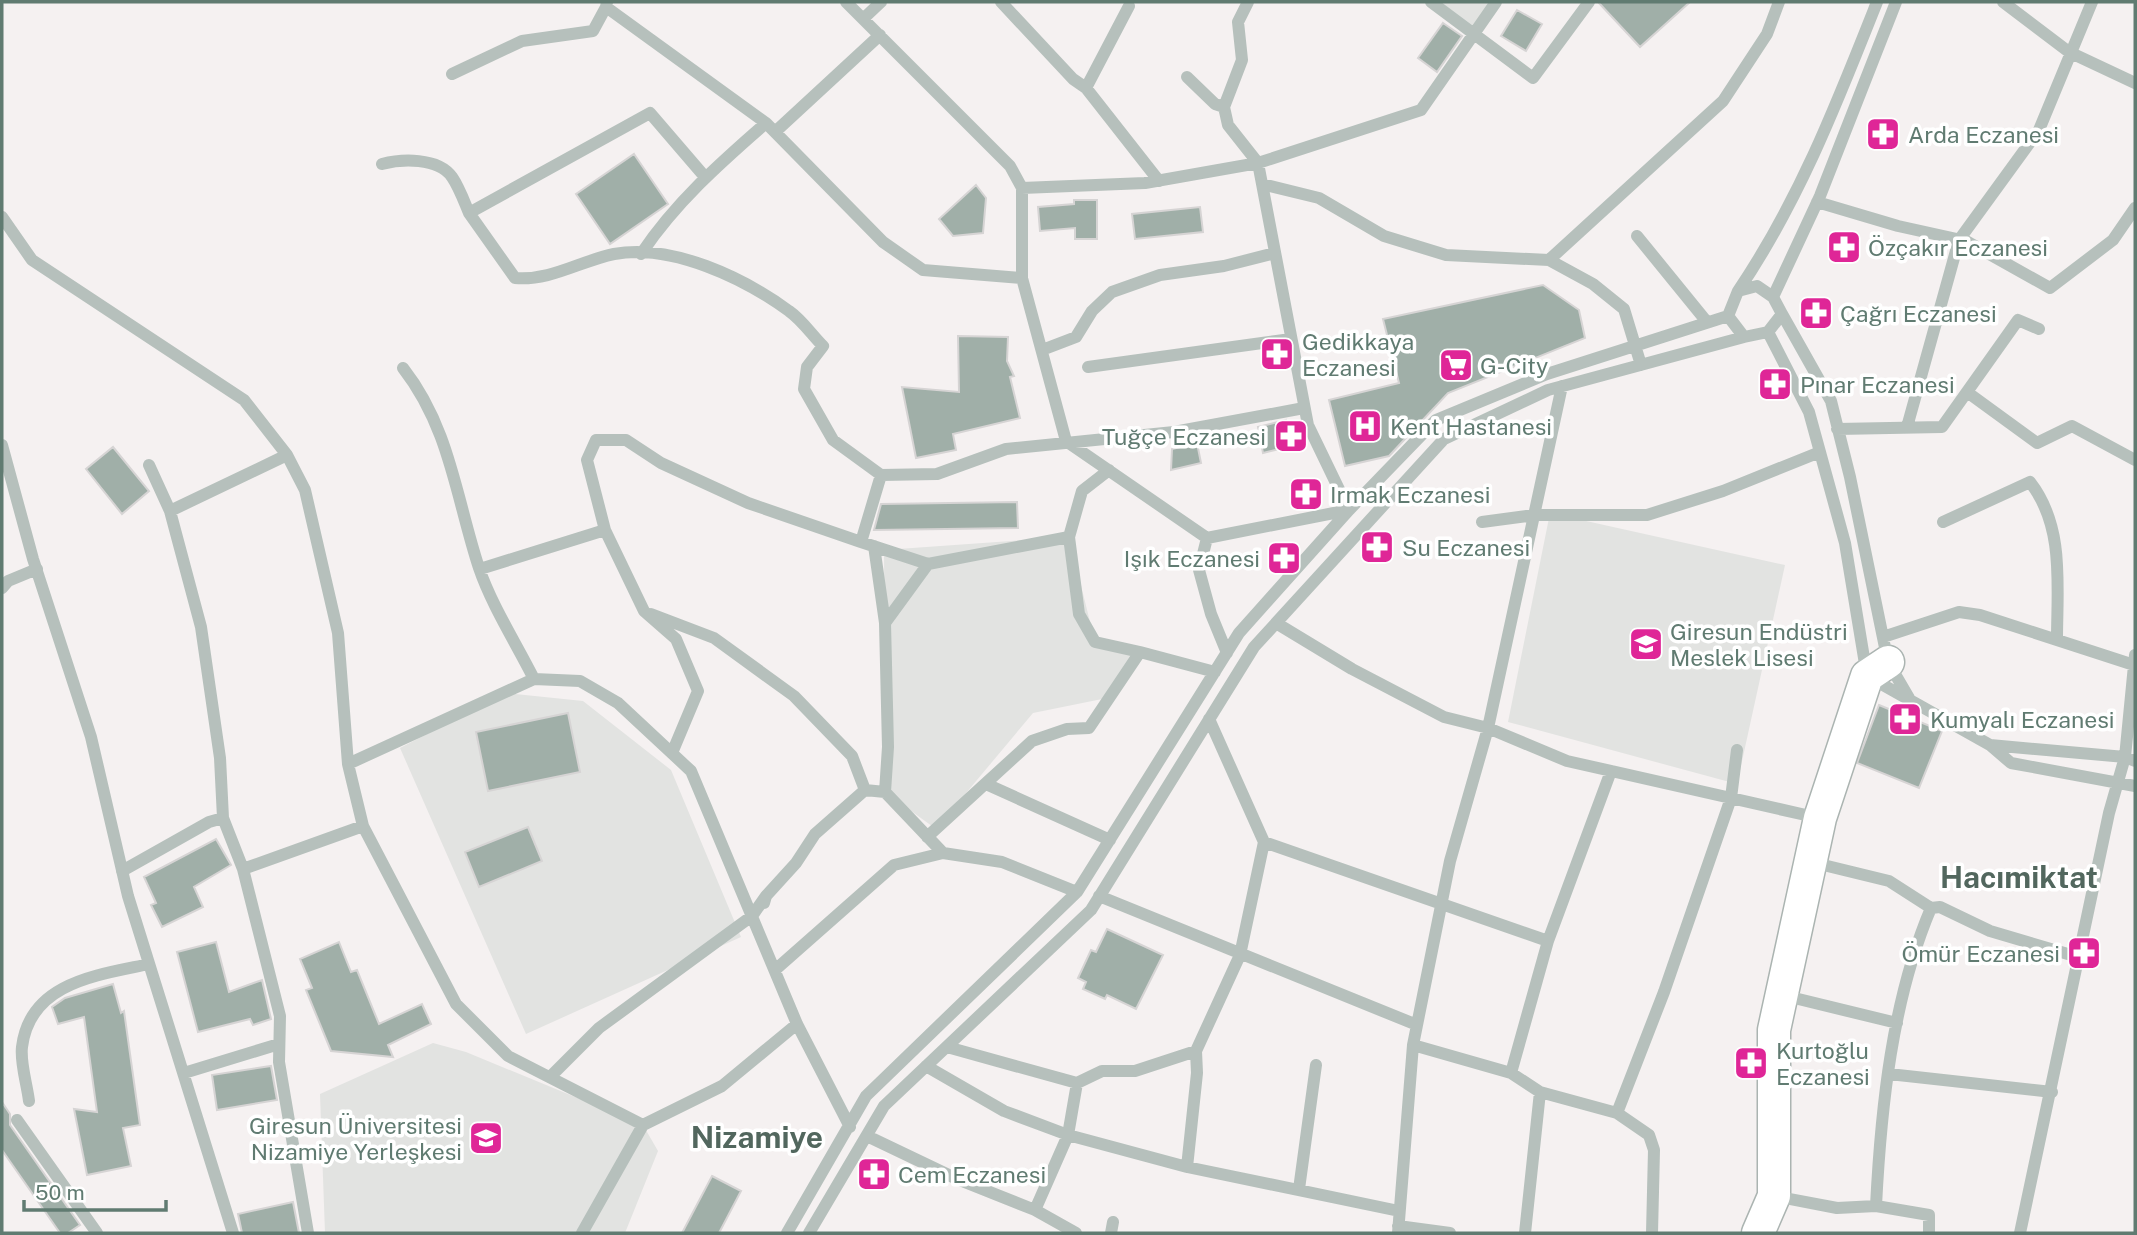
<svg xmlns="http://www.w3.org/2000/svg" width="2137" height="1235" font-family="'Public Sans',sans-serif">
	<rect width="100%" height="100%" fill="#f5f1f1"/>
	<path fill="#e2e3e1" d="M1426,2H1493L1476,34Z
		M1550,513L1785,565L1737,784L1508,722Z
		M1069,537L1095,642L1140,652L1107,698L1033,713L936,829L885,792L884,550Z
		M506,693L583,701L671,770L741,937L526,1034L400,748Z
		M433,1043L466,1052L643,1125L658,1151L625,1233H325L320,1094Z"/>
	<path fill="#a0afa8" stroke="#d6d4d4" stroke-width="2" d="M1598,2H1690L1640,47Z
		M1517,10L1542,24L1526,51L1501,36Z
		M1443,23L1462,36L1437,72L1418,58Z
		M634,154L668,204L610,244L576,194Z
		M976,185L986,198L983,233L953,236L939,219Z
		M1074,200H1097V239H1075V228L1040,231L1038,207L1074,204Z
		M1200,207L1203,232L1135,239L1132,214Z
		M1543,285L1579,310L1585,338L1448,393L1389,456L1345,466L1329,400L1399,383L1383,319Z
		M958,336L1008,337L1007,361L1014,376L1010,377L1020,418L953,434L956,450L916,458L902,387L959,392Z
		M1286,420L1292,446L1263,453L1258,427Z
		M1197,443L1201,463L1171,470L1172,449Z
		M113,447L149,491L122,514L86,469Z
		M1017,502L1018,528L874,530L881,504Z
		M1879,705L1942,731L1919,788L1857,763Z
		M568,713L580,772L488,791L476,732Z
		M528,827L542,861L479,887L465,852Z
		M216,839L231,865L194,887L203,907L162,927L151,905L156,903L144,877Z
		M1107,929L1163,955L1136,1009L1107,995L1105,999L1083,989L1086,982L1078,978L1091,950L1096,952Z
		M216,942L229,992L262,980L271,1019L253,1025L250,1019L198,1032L177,952Z
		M339,942L351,972L357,970L379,1024L422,1004L431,1024L388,1045L393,1057L331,1051L306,990L312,988L300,959Z
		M113,984L121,1013L124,1011L140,1125L123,1128L131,1166L87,1175L74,1109L97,1112L84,1017L58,1024L52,1007L65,998Z
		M271,1066L277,1100L217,1110L212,1075Z
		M2,1102L10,1114V1125L80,1225L68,1233H60L2,1150Z
		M712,1176L741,1191L719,1233H682Z
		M293,1202L299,1233H242L238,1214Z"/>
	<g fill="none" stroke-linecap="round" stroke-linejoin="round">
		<g stroke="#abb4b1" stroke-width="35">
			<path id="major" d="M1758,1233L1774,1196V1030L1820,818L1867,676L1888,662"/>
		</g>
		<path stroke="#b6c0bc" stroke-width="12" d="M607,2L606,7L766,123L883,242L923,270L1022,278
			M846,2L1010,166L1022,188V278L1066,441L1207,538L1349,510L1308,425L1258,163L1228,125L1224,107
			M1001,2L1073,79L1086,88L1159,181
			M1431,2L1533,78L1589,2
			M2003,2L2069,52L2135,83
			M863,19L881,2
			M452,74L522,41L593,31L606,7
			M1187,77L1215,104L1224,107L1242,60L1238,22L1248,2
			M1086,88L1129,6
			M775,132L880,35
			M382,164C401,159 438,157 452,177C459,187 464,201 469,213
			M705,177L650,113L469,213L515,278C551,281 580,261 614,254C671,243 744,278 789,311C802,320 812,335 823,346L807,367L804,389L833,440L881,475
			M1262,184L1319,198L1384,236L1446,255L1549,260L1593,284L1624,309L1641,365
			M1022,188L1145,183L1258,163L1421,110L1496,2
			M1817,202L1898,226L1966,241L2050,288L2113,240L2135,208
			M2,217L32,260L244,400L287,455L305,490L338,633L348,764L363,826
			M1637,236L1707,322
			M641,254C675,203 720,163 766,123
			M1549,260L1723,101L1767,34L1779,2
			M1757,286L1773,297L1782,314L1768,332L1744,337L1728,316L1738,291Z
			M1738,291C1799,201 1837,103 1877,2
			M1773,297L1820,196L1896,2
			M1782,314L1831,401L1850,477L1888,662L1909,698
			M1768,332L1809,412L1845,543L1867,676L1990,745L2011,763L2135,786
			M1042,350L1076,337L1092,311L1112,292L1160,275L1224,266L1275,253
			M1088,367L1291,339
			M403,368C450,428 456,498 479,568C492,606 516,643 534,679L580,681L618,703L691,771L797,1024L850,1127
			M1967,392L2037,443L2072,426L2135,460
			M1907,427L1959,240L2039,130L2092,2
			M1837,429L1942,427L2018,320L2039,329
			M2,445L33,559L91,737L128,896L233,1233
			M149,465L170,511L201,627L220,758L223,818L243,869L280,1016L279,1062L308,1233
			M1109,470L1082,491L1069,537L928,564L861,542L881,475L937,474L1006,449L1174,432L1304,408
			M170,511L287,455
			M1482,522L1534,515H1647L1723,491L1820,452
			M1943,522L2030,482C2065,527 2057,586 2057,640
			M1069,537L1079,614L1095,642L1140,652
			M1207,538L1199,570L1211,614L1227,653
			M874,546L885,623
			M480,569L605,530
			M2,588L8,581L37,569
			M651,614L714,638L794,696L852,756L865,790L885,792
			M1276,623L1352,669L1444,717L1488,728L1567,761L1819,818
			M1883,637L1959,612L1980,615L2134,665
			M1990,745L2125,757L2135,761
			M672,753L698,691L676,639L644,611L605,530L587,460L596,440H626L661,463L748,503L861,542
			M348,764L534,679
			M986,784L1110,840
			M927,837L1032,741L1067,729L1089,728L1140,652L1215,672
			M1264,842L1548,941
			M943,853L1002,862L1077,892
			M1811,862L1889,881L1931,908L1940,907L1990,931L2078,957
			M243,869L363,826L456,1004L508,1056L643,1125L722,1086L797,1024
			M122,871L209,822L223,818
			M1099,896L1417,1025
			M764,903L766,896L796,863L815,834L865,790
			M775,970L894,865L943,853L885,792L888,747L885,623L928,564
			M1782,995L1897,1023
			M1413,1045L1511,1073L1540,1092L1617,1113L1649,1135L1654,1150L1652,1233
			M947,1047L1077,1083L1102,1071H1135L1196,1051
			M926,1066L1004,1111L1068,1135L1187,1167L1399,1211
			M184,1073L279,1044
			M1511,1073L1548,941L1611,771
			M1889,1074L2052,1092
			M550,1077L599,1028L752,916L766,896
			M29,1101C27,1084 20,1063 22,1047C30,982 98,975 149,964
			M1617,1113L1664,992L1731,798L1737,750
			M17,1120L97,1233
			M867,1136L957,1179L1035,1210L1076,1233
			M1187,1167L1197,1073L1196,1051L1240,955L1264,842L1209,719
			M1299,1189L1316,1065
			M1774,1196L1837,1208L1876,1206L1929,1215V1233
			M1876,1206C1881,1107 1892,1000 1931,908
			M1035,1210L1068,1135L1077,1083
			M1398,1226L1450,1233
			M582,1233L643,1125
			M787,1233L866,1096L1077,892L1239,633L1349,510L1436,420L1547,374L1728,316
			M809,1233L884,1106L1091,910L1254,647L1444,439L1548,390L1744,337
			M1111,1233L1113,1222
			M1398,1233L1413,1045L1450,861L1488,728L1562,386
			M1525,1233L1540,1092
			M2020,1233L2109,813L2125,757L2135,655"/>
		<use href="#major" stroke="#fff" stroke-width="32"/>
	</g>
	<defs>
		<g id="pharmacy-square" transform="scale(1.75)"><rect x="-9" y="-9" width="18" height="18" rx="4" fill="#df2697" stroke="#fff"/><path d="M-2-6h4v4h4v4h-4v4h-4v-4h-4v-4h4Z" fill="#fff"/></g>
		<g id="supermarket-square" transform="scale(1.75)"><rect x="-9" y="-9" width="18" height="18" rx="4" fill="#df2697" stroke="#fff"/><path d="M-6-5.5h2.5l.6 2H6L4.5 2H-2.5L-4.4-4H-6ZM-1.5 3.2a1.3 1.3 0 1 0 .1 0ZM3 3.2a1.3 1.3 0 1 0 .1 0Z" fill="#fff"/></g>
		<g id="hospital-square" transform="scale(1.75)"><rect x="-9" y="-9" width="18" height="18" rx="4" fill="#df2697" stroke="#fff"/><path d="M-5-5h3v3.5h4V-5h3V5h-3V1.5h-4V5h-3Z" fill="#fff"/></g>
		<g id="school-square" transform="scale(1.75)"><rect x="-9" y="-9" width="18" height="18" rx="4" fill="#df2697" stroke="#fff"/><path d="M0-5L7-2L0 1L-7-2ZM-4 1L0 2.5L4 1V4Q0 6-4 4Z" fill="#fff"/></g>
		<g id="university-square" transform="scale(1.75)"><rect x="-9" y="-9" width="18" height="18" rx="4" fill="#df2697" stroke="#fff"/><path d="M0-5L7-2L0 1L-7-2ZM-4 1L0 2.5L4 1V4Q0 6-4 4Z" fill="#fff"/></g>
	</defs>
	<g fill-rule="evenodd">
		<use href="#pharmacy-square" x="1883" y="134"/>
		<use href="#pharmacy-square" x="1844" y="247"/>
		<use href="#pharmacy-square" x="1816" y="313"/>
		<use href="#pharmacy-square" x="1277" y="354"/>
		<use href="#supermarket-square" x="1456" y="365"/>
		<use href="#pharmacy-square" x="1775" y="384"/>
		<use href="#hospital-square" x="1365" y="426"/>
		<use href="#pharmacy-square" x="1291" y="436"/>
		<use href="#pharmacy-square" x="1306" y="494"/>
		<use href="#pharmacy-square" x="1377" y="547"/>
		<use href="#pharmacy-square" x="1284" y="558"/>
		<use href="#school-square" x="1646" y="644"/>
		<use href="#pharmacy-square" x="1905" y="719"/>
		<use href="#pharmacy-square" x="2084" y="953"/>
		<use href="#pharmacy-square" x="1751" y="1063"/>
		<use href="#university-square" x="486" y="1138"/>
		<use href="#pharmacy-square" x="874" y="1174"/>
	</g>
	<g text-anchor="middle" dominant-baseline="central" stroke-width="7" stroke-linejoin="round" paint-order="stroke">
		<g font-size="23" fill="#607b71" stroke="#fff" text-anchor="start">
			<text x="1908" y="134">Arda Eczanesi</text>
			<text x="1868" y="247">Özçakır Eczanesi</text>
			<text x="1840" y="313">Çağrı Eczanesi</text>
			<text x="1302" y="341">Gedikkaya<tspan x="1302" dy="26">Eczanesi</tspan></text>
			<text x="1480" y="365">G-City</text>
			<text x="1800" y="384">Pınar Eczanesi</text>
			<text x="1390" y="426">Kent Hastanesi</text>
			<text x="1266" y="436" text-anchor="end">Tuğçe Eczanesi</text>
			<text x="1330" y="494">Irmak Eczanesi</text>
			<text x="1402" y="547">Su Eczanesi</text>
			<text x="1260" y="558" text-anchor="end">Işık Eczanesi</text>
			<text x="1670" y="631">Giresun Endüstri<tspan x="1670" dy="26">Meslek Lisesi</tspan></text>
			<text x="1930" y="719">Kumyalı Eczanesi</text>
			<text x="2060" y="953" text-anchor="end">Ömür Eczanesi</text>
			<text x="1776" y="1050">Kurtoğlu<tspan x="1776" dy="26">Eczanesi</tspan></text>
			<text x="462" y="1125" text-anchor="end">Giresun Üniversitesi<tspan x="462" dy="26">Nizamiye Yerleşkesi</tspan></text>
			<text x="898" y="1174">Cem Eczanesi</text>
		</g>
		<g font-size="30" font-weight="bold" fill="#52675e" stroke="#fff">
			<text x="2019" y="877">Hacımiktat</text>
			<text x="757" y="1137">Nizamiye</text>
		</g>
	</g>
	<rect width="2137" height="1235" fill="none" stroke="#607b71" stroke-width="7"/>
	<path d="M24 1200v10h142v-10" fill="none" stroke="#607b71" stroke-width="3.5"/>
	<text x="35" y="1200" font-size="21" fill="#607b71" stroke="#ffffff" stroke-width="5" paint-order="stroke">50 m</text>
</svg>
